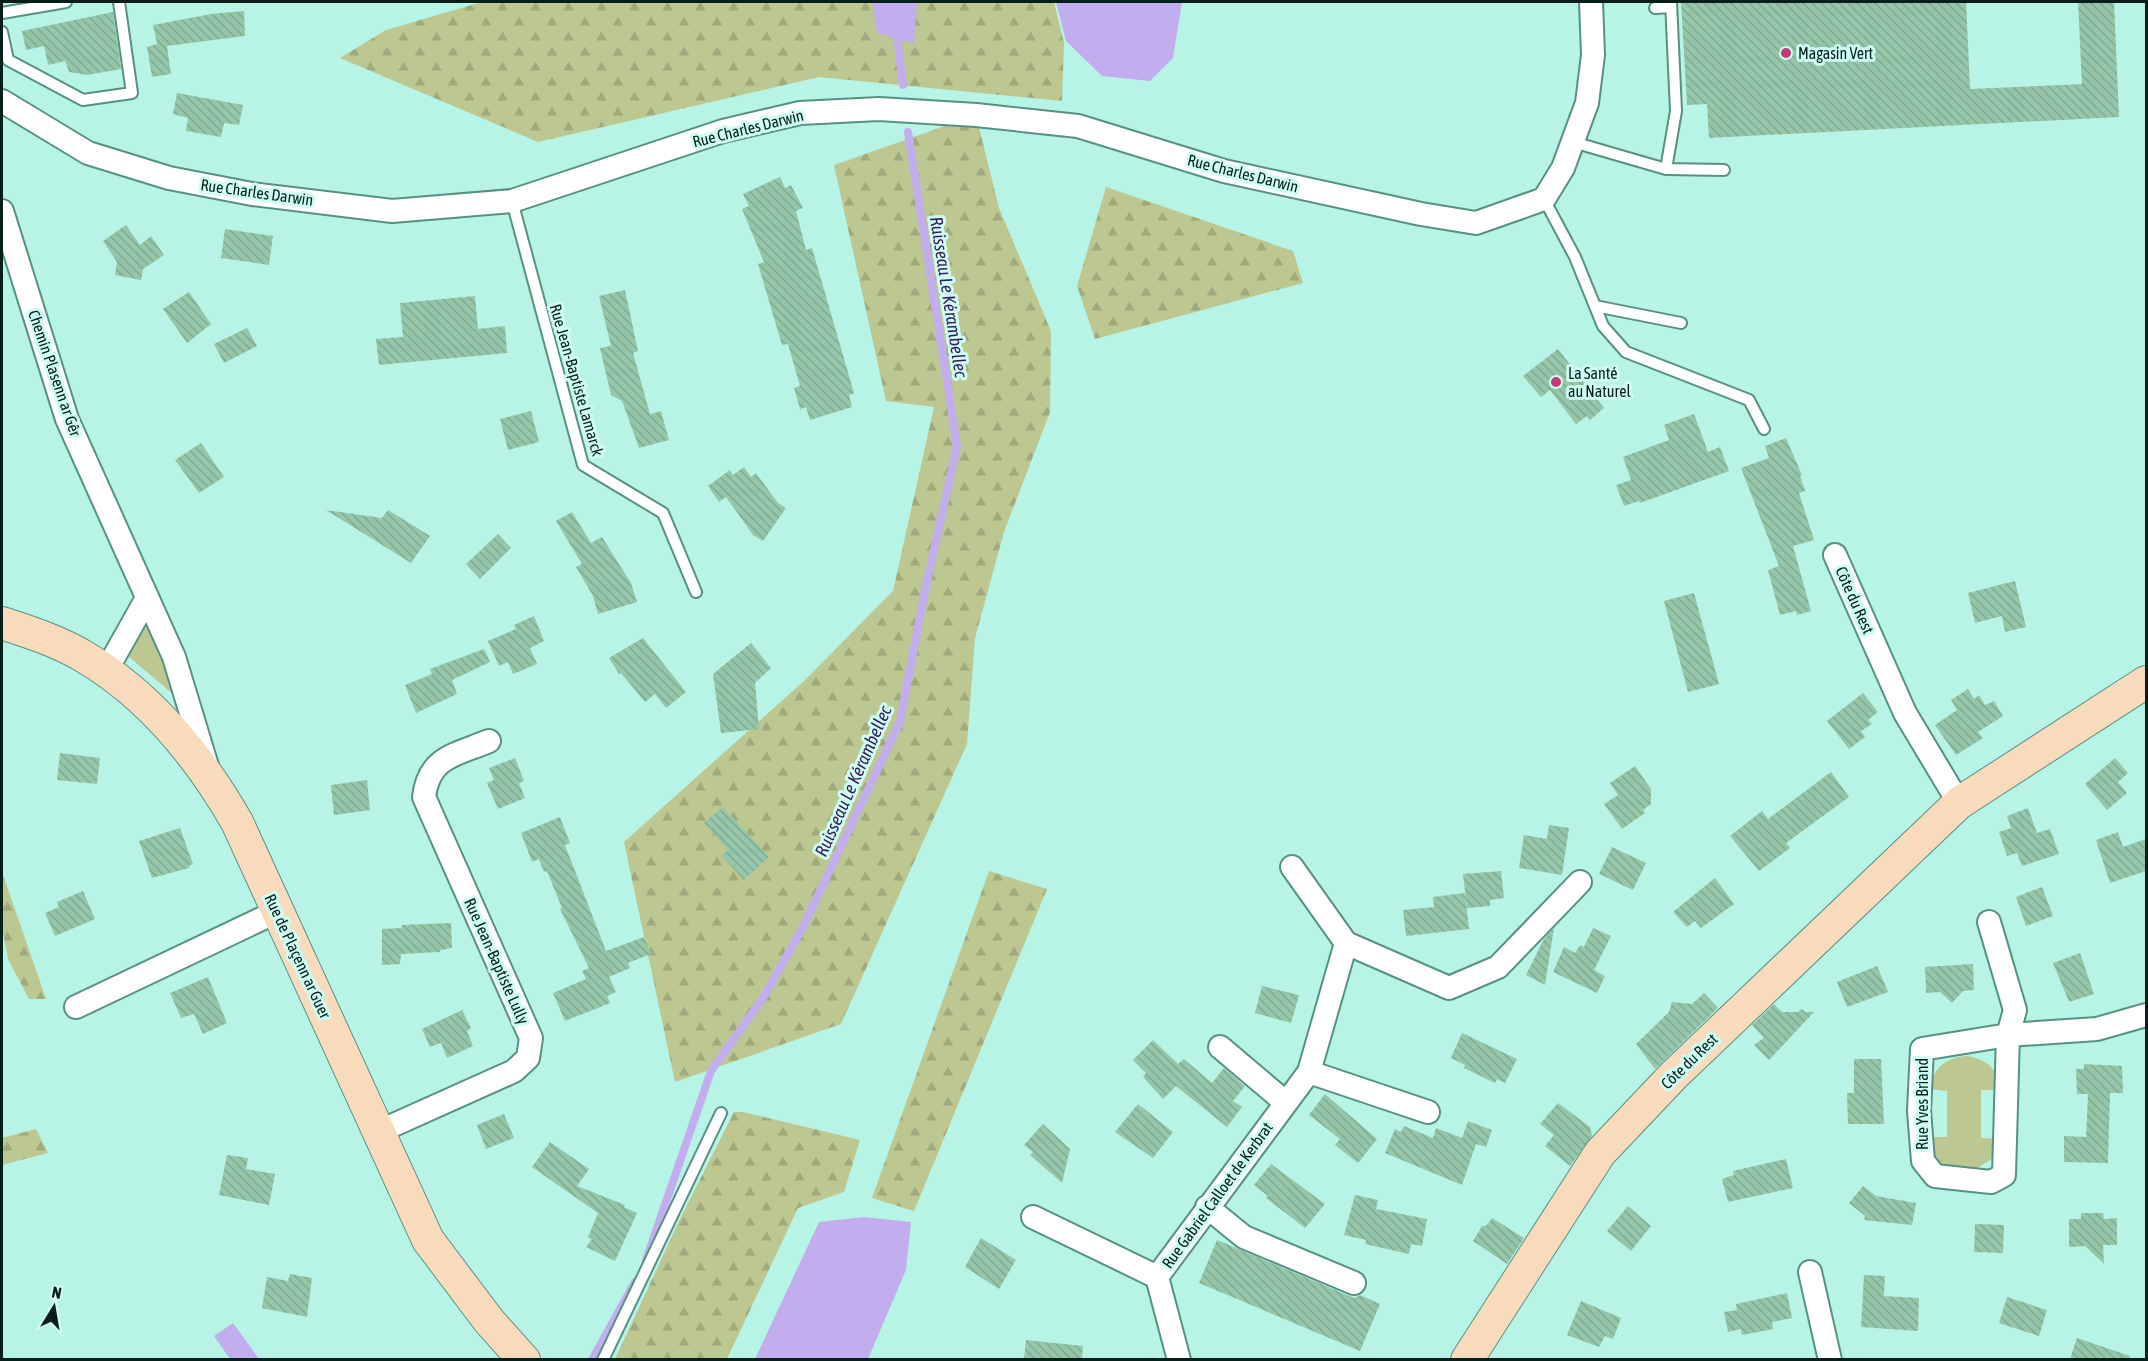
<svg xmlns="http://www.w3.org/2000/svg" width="2148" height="1361" font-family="'Asap Condensed',sans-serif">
	<defs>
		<pattern id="forest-firs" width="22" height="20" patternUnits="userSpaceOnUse" patternTransform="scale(1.5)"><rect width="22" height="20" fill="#bcc791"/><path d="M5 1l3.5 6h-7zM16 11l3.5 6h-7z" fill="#a0aa7c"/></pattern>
		<pattern id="building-back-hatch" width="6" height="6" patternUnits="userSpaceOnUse" patternTransform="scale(1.5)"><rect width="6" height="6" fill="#96c6a9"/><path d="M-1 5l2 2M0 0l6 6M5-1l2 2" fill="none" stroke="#80aa91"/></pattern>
	</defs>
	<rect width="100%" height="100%" fill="#b7f4e5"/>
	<path fill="#bcc791" d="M147,618L180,700L128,656Z
		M1968,1056C1989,1061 1997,1068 2000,1090H1981V1138L2000,1139L1993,1158L1971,1172L1945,1168L1934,1154L1931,1137H1947V1091L1929,1089C1934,1067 1946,1057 1968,1056Z"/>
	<path fill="url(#forest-firs)" d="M482,2H751L754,4V2H1054L1064,43L1062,101L819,77L538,142L340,58L386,30Z
		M976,115L999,208L1051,331L1050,412L1004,532L975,638L967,744L841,1024L675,1082L624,842L804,681L893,591L934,407L886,401L834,165Z
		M1106,187L1293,251L1303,283L1095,339L1077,286Z
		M989,871L1047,889L914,1211L872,1198Z
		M2,872L46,999H29L8,959L2,929Z
		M734,1112H743L860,1140L844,1192L798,1208L727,1359H615L679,1221Z
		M36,1129L48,1153L2,1165V1138Z"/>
	<path fill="#c2aeef" d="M872,2H917L914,44L877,33Z
		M1056,2H1182L1173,58L1150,81L1102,76L1066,41Z
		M864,1217L911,1222L906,1270L868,1359H755L819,1222Z
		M233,1323L259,1359H230L214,1336Z"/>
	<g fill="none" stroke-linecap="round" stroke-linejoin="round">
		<path stroke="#c2aeef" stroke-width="8" d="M896,30L903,85
			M646,1260L711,1071L763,998L803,927L900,722L924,595L957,446L908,132
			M592,1360L635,1282"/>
	</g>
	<path fill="url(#building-back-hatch)" d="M1681,2H1966L1970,89L2082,84L2078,2H2114L2119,117L1709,138L1707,104L1687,105Z
		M244,11L245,36L167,46L171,74L152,77L147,47L157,44L153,25L211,14Z
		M113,12L121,69L87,75L69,72L65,61L48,65L44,46L26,50L22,31Z
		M177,93L243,105L239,125L224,123L221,137L186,131L188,118L173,114Z
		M780,177L785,188L791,185L803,208L796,211L806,250L812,248L854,393L849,395L852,407L810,420L806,407L800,409L794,388L800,386L788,344L782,345L758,264L764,262L742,209L749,206L743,194Z
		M126,225L140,245L151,236L164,255L143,269L141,280L115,275L117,262L103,241Z
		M225,229L273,236L269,265L221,258Z
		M625,290L638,351L633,353L650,414L661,411L669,440L639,448L622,401L611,395L600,348L611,346L599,296Z
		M189,292L211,324L187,343L163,309Z
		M475,296L478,329L505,326L507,353L379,365L376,339L403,337L400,303Z
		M247,328L257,346L224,363L214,344Z
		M1558,349L1604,408L1590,420L1587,416L1576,424L1550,390L1541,397L1523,376Z
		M531,411L539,442L508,450L500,419Z
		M1694,414L1708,452L1720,447L1729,471L1640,503L1639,501L1624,506L1616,485L1631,480L1623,457L1669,440L1664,425Z
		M1786,438L1802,475L1800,476L1805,491L1799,493L1814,540L1793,546L1811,611L1797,615L1796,611L1780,615L1768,570L1779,566L1741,468L1769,458L1765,446Z
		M201,443L224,477L199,493L175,460Z
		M744,467L751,477L756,473L778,503L786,508L763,541L753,535L726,497L719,502L708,486L730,470L733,475Z
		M326,510L382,518L388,510L430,536L411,563Z
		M572,512L591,543L602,537L631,583L637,602L598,614L593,596L576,567L582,564L556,521Z
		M498,534L511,548L480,579L466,564Z
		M2015,581L2026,627L2005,632L2002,616L1975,623L1968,593Z
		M1694,593L1719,684L1688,692L1664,601Z
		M534,616L544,641L530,648L537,664L513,674L508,662L499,666L488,641L516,629L514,625Z
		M643,638L686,692L666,708L655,694L645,702L621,673L619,674L609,658Z
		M751,643L771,668L755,683L759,729L721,733L713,674Z
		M484,649L490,662L452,680L457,694L416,713L405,685L432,674L430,669Z
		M1968,689L1974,699L1979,695L1985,705L1994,701L2003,716L1978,732L1983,738L1956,755L1935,725L1957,710L1951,700Z
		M1863,693L1878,712L1868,720L1872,724L1861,731L1865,737L1849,749L1827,721Z
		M60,753L100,758L97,784L57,780Z
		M515,758L524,781L519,783L525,798L498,809L487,783L494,780L489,768Z
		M2115,758L2128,773L2118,782L2127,793L2107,810L2085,784Z
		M1635,766L1651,789V804L1643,810L1645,813L1622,829L1604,804L1618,795L1610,783Z
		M1831,772L1849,797L1786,843L1790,848L1759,871L1730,836L1762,811L1768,819Z
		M367,780L370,810L334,815L331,785Z
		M723,807L769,857L744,880L721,855L728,850L704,823Z
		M2028,808L2037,833L2050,829L2059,854L2022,866L2017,853L2007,856L1999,832L2011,828L2007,816Z
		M560,817L570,843L565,845L606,951L644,937L651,954L628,963L630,968L609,977L616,992L607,996L610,1003L565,1021L553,993L586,979L582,971L589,968L560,909L562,908L547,871L544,872L539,859L532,862L521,833Z
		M1549,825L1569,828L1562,875L1519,868L1524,835L1547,839Z
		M180,828L193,864L189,866V868L152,878L139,841Z
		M2118,832L2123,847L2146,839V871L2110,883L2096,840Z
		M1612,847L1646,863L1633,890L1599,874Z
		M1501,871L1504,898L1490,900V906L1467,908L1463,874Z
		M1715,878L1734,904L1701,928L1695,921L1687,927L1673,912Z
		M2042,887L2053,916L2026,926L2016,897Z
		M83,891L95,919L55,936L45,913L59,907L57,902Z
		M1465,893L1469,929L1406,936L1403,910L1434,907L1433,897Z
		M451,923L452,948L440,950V952L401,954L400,964L382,965V929L401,928L402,925Z
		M1554,928L1545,985L1526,975L1544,939Z
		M1593,928L1611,936L1594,970L1605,976L1597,993L1553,972L1564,947L1575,953L1580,945L1584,947Z
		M2080,953L2094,994L2069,1002L2053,963Z
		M1973,964L1974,990L1963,991L1952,1003L1940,992L1926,993L1925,967Z
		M1877,966L1888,992L1847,1007L1837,982Z
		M208,977L227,1023L203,1034L194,1014L181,1018L170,993Z
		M1262,986L1299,995L1291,1023L1255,1013Z
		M1704,993L1718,1008L1655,1069L1636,1044L1669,1012L1672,1002L1692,1004Z
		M1774,1004L1782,1012H1798L1802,1009L1805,1012H1814L1769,1060L1754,1045L1764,1038L1752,1025Z
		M462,1010L471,1028L467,1031L473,1046L447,1058L441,1043L430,1047L422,1029Z
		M1462,1033L1517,1059L1505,1083L1497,1079L1495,1083L1464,1068L1465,1065L1451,1058Z
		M1153,1040L1178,1064L1184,1059L1212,1083L1224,1068L1245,1086L1233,1101L1242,1107L1227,1127L1176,1086L1163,1099L1143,1077L1146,1073L1133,1060Z
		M1854,1059H1881L1884,1124H1848L1847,1093H1854Z
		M2084,1064L2122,1066L2123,1093H2110L2108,1163L2064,1162V1136L2086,1137L2088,1094H2077L2076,1069H2084Z
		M1325,1094L1377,1139L1358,1163L1335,1145L1340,1139L1309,1115Z
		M1558,1103L1590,1127L1592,1136L1570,1166L1545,1146L1554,1135L1540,1124Z
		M1138,1104L1173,1132L1153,1158L1115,1132Z
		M504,1114L514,1138L486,1149L477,1125Z
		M1468,1121L1492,1130L1486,1147L1476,1144L1462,1185L1385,1153L1395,1129L1401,1132L1404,1126L1433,1138L1436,1128L1462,1138Z
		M1043,1124L1070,1149L1062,1183L1030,1155L1033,1152L1024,1145Z
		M550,1142L589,1169L577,1186L625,1205L624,1207L637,1213L615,1261L586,1247L592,1239L588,1237L598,1213L532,1167Z
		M227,1155L248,1158L246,1169L275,1174L269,1205L219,1195Z
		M1786,1159L1793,1188L1728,1202L1722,1179L1734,1175L1733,1171Z
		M1271,1164L1325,1204L1305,1228L1266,1198L1268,1196L1254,1185Z
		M1863,1186L1876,1196L1916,1203L1912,1225L1864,1220L1865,1216L1849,1203Z
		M1355,1195L1378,1200L1376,1209L1427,1219L1422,1246L1411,1244L1409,1254L1365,1244L1366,1240L1344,1235Z
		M1628,1206L1651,1226L1631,1251L1607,1231Z
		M2081,1213H2103L2104,1219L2117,1218V1245H2103L2104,1264L2085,1246L2069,1247V1219H2081Z
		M1492,1218L1524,1238L1507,1264L1473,1241L1482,1226H1486Z
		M1975,1224L2004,1225L2003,1253L1974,1252Z
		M981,1238L1016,1260L999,1289L965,1267Z
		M1217,1240L1354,1298L1360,1295L1380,1304L1360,1351L1199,1283Z
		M290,1274L312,1278L307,1317L262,1308L267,1277L288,1281Z
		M1864,1275L1885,1276L1884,1296L1919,1298L1918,1331L1861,1327Z
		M1787,1293L1792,1318L1772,1322L1773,1329L1742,1335L1741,1329L1728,1332L1724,1312L1737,1310L1736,1304Z
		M2007,1297L2047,1310L2039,1336L1999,1323Z
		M1581,1301L1621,1318L1613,1339L1605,1336L1599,1347L1567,1335Z
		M2077,1338L2130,1356V1359H2070Z
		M1026,1340L1083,1346L1082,1359H1024Z"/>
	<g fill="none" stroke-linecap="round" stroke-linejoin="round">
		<g stroke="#579184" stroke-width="14">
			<path id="lane" d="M1655,8L1671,7
				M2,13L66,2
				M2,32L8,60L83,100L132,93L119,2
				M1573,142L1666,169L1676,111L1671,2
				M1666,169L1724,170
				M1544,199L1575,257L1603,326L1626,352L1749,400L1764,429
				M512,201L583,465L663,513L696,592
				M1595,306L1681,323
				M603,1360L721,1113"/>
		</g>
		<g stroke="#579184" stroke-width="26">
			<path id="street" d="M2,101L88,153L169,178L252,194L392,211L512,201L723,131L800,113L879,109L976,115L1078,126L1224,171L1421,214L1476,223L1544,199L1563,168L1587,103L1593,55L1591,2
				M2,211L67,419L174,657L207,766
				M1835,555L1905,713L1959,803
				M106,671L147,598
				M1989,922L2015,1010L2008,1035L2004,1175L1991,1182L1935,1176L1923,1161L1919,1111L1922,1049L2008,1035L2097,1029L2146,1015
				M1346,943L1449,988L1498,967L1580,882
				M76,1007L278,911
				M1220,1047L1285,1102
				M1309,1072L1428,1112
				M378,1132L514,1071L528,1058L531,1038L424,797C429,756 456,755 489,741
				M1207,1207L1244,1237L1354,1283
				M1033,1217L1157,1277
				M1810,1272L1830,1360
				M1179,1360L1157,1277L1309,1072L1346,943L1292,867"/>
		</g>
		<g stroke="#579184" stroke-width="34">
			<path id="secondary" d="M2,623C29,632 58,641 83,656C150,695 199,756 237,822L428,1240L489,1321L524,1360
				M1467,1360L1600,1153L1674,1075L1959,803L2146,682"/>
		</g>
		<use href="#lane" stroke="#fff" stroke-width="10"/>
		<use href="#street" stroke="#fff" stroke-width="22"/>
		<use href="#secondary" stroke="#f8dabc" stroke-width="32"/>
	</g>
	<g fill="#c23a75" stroke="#cefef2" stroke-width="2">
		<circle cx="1786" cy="53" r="6"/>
		<circle cx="1556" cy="382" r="6"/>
	</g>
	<g text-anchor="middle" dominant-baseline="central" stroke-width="6" stroke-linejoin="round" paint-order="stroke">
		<g font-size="16" fill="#071f1b" stroke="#cefef2" text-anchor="start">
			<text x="1798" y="53">Magasin Vert</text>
			<text x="1568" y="373">La Santé<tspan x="1568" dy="18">au Naturel</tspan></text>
		</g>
		<g font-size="16" fill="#071f1b" stroke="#cefef2">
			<text transform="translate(748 128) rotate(-14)">Rue Charles Darwin</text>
			<text transform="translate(1243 173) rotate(14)">Rue Charles Darwin</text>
			<text transform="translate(257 192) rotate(8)">Rue Charles Darwin</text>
			<text transform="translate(55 373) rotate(71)">Chemin Plasenn ar Gêr</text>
			<text transform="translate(577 380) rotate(74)">Rue Jean-Baptiste Lamarck</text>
			<text transform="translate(1855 600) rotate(66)">Côte du Rest</text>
			<text transform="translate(298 956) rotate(65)">Rue de Plaçenn ar Guer</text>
			<text transform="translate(497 961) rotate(66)">Rue Jean-Baptiste Lully</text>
			<text transform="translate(1689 1061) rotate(-44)">Côte du Rest</text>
			<text transform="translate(1922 1104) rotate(-90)">Rue Yves Briand</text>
			<text transform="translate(1217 1195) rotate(-54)">Rue Gabriel Calloet de Kerbrat</text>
		</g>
		<g font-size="18" font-style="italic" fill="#381863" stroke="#cefef2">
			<text transform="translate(949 297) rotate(81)">Ruisseau Le Kérambellec</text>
			<text transform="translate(853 781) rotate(-66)">Ruisseau Le Kérambellec</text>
		</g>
	</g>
	<rect width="2148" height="1361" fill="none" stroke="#071f1b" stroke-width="6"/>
	<g transform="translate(54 1307) rotate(11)" stroke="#cefef2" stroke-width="4.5" paint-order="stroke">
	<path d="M0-4.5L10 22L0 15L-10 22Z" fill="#071f1b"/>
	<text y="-9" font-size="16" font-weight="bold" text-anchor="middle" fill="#071f1b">N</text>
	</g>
</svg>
